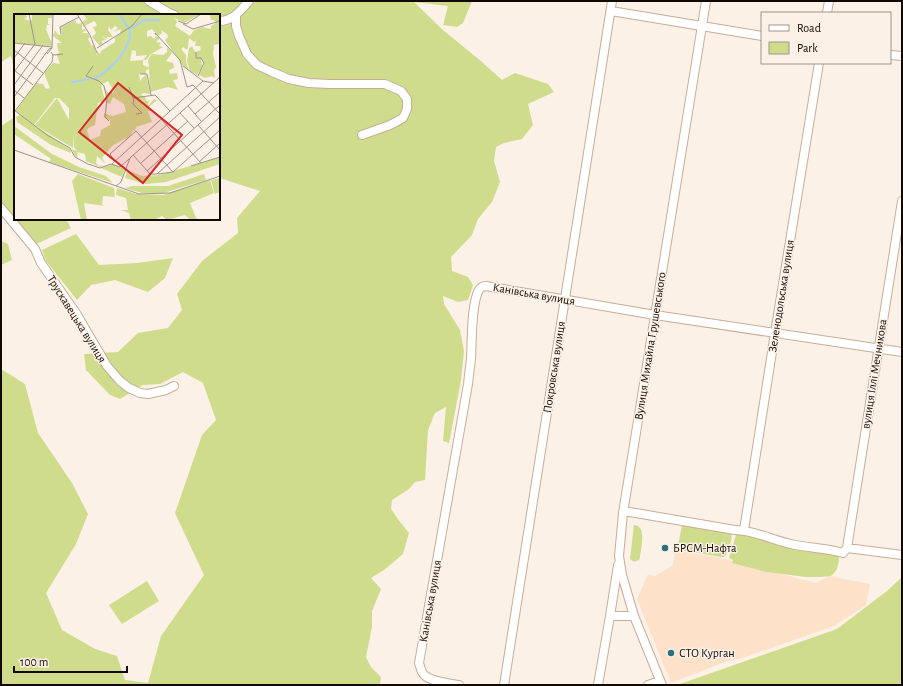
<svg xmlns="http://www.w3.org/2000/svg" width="903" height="686" font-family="'Alegreya Sans',sans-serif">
	<rect width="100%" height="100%" fill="#fcf1e7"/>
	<path fill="#fde2c9" d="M675,550L725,559L816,583L829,576L870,584L866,605L834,626L743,658L722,663L671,683L637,599L648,574L655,576L673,565Z"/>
	<path fill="#cedc8c" d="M1,1H472L463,23L457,27L443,25L448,6L414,2L443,30L482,62L502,80L515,73L548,84L554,92L528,104L533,125L522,139L504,143L496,147L494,161L500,182L492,202L478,219L472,235L451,257L452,271L468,277L473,285L468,300L458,302L443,296L444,304L460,330L464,351L461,380L449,443L443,441L446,407L435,413L428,430L425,480L415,482L409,489L392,500L391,509L400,522L409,533L403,554L384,570L371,578L381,589L372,611V627L366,657L371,667L381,677L380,685H1V369L25,384L38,433L72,483L88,514L76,544L46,593L62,630L95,649L117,656L125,680L148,683L161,636L204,575L175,513L202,435L216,420L203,383L183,372L160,384L143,385L120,399L110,395L86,370L84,354L118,352L138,333L168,328L182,310L177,294L202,261L238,233L237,218L260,191L219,178V15H15V73L11,56L1,62Z
		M15,117V219H66L71,228L36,244L1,203V126Z
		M76,234L99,265L137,263L173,258L165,278L148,292L115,280L91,285L77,300L46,261L42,250Z
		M1,241L8,244L12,260L1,265Z
		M634,525C647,526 641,547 640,557L639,560C635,562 633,562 630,559Z
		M682,525L731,533C733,540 729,548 726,555L724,557H721L680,550L678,546Z
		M738,532L776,544L838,554L839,560L837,569L834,573L831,576L819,577H806L767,572L732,563L733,560L729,558L736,535Z
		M902,577V682L898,685H677L837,629L887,591Z
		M147,581L159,601L122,624L109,605Z"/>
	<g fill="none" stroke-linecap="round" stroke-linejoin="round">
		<g stroke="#c8ad96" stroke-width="10">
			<path id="minor" d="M149,1L169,13L174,15
				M611,11L762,36
				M827,13L829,1
				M236,15V26L239,36L247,54L257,65L272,72L289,79L309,83L329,84H385L401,91L407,99V109L403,118L390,125L362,135
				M219,21C233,21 240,11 249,1
				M890,55L902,56
				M1,208L35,249L41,263L76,313L107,366L120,381L129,388L140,393L148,394L166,390L174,386
				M624,511L735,530C754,530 772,540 791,544C808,548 826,548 843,553L847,548L902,555
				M744,530L775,333L819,63
				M847,548L902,201
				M610,616H634
				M459,685C449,683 427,682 422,672C421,670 420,666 419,663L468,384C469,375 470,367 471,359C472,342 471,303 479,290C481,287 483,286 486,286L655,315L902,352
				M504,685C540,457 576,229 612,1
				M598,685L610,616L618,565
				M648,685L660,681
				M662,685L634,616L622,575L619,556L623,513L706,1"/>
		</g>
		<use href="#minor" stroke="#fff" stroke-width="8"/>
	</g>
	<g fill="#2c7080" stroke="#fcf1e7" stroke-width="1.5">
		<circle cx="665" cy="548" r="4"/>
		<circle cx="671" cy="653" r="4"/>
	</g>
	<g text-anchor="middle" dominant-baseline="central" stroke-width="3" stroke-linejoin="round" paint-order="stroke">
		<g font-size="12" fill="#120903" stroke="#fcf1e7">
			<text transform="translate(534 294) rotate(10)">Канівська вулиця</text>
			<text transform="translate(781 296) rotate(-81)">Зеленодольська вулиця</text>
			<text transform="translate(77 319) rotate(58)">Трускавецька вулиця</text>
			<text transform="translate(650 346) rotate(-81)">Вулиця Михайла Грушевського</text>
			<text transform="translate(554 367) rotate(-81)">Покровська вулиця</text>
			<text transform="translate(874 374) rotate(-81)">вулиця Іллі Мечникова</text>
			<text transform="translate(430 601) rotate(-80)">Канівська вулиця</text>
		</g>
		<g font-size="12" fill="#120903" stroke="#fcf1e7" text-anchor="start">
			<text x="673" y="548">БРСМ-Нафта</text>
			<text x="679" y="653">СТО Курган</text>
		</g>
	</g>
	<g transform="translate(14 14)">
		<rect width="206" height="206" fill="#fcf1e7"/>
		<path d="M0,0H11L13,3L10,5L16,7L18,6V0H39L38,4H34V10L37,11H33L32,15L38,30L36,32L0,29ZM69,0H186L170,9L161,4L163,8L161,12L176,22L180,16L188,13L197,15V12L202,9L200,6H197L196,0H206V26L205,30L200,31L199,40L202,53L200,57L201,64L198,62L191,64L185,61L190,51L189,46H187L188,53L183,61L176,57L173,47L175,34L178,32L181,38L187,36L186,32H181L182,26L180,28L175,24L174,34L172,36L170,33L167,35L172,41V48L175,56L169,52L151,26L154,23L153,20L147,16L148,19L144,22L138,15L133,17V23L137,22L140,25L142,22L146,24L142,28L147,29L145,32L149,33L137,40L132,46H129L133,41L122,42V37L118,36L116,47L129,46V51L134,53L126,55L135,53L134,46L138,40L149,41L153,38V33L158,39L152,47L159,49L160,54L155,56L156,60L163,59L164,65L159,66L164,76L154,73L136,78L135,55L132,56V60H125L126,67L132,60L136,80L129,79L127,81L131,83L133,88L135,86L134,92L140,85L143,86L135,93L138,97H134L138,108L122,113L121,117L119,116L117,121L111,126L112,124L98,132L88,144L92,150L83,142L82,149L78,145L85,152L90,151L86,153L72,147L71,140L63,138L64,143L61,142L58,135L63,137L60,133L59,120V134L21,111L43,84L55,106V94L45,84H41L20,111L2,97L22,69L29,70L32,75L36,74L30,59L39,49L46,50L43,41L46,37H44L43,29H48L39,22L41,16L44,21L48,20L47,13L61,6L63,10L68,9V16L71,15L72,16L68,19H74L76,23L74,25L78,32L80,31L83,42V37L86,40L87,37L101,28V23L109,18L106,19L107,15L99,18L104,14L101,12L97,16L95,12L94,16L99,23H93V25L88,22L92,26L87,27L89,29L86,32L78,23L82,19L79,13L83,12L82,9L80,7L71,12L68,8L73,5ZM94,67L98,74H102L99,79L93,78L90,71L93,89L96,90L99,83L110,90L112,98L98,102L90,99V104L96,106V111L87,116L86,122L76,126L73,117L74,114L81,111L84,89L91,87L87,71ZM6,101L56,135L57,139L37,131L3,108L2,103ZM0,112L38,140L65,153L92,162L99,169L35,148L37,145L0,120ZM206,143V150L152,168L132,170L111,164L113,156L128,162L146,161ZM99,150L111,155L108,163L87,154ZM64,160L100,174L101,183L89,182L88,191L91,192L70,189L73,206H67L58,167ZM190,160L192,166L149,179H128L111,174L118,172H154ZM206,164V178L201,180L197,166ZM196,166L200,179L176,189L183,206H176L171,201L153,206L148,202L140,206H117L115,199L107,196H114L112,184L102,181L103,174L122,180L149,181Z" fill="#cedc8c" fill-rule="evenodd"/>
		<path fill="none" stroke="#a8cffb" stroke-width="2" d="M105,0L114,13M115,15L131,6H146M80,64L86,62L101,49L111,36L116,23L115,15M57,68L76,65"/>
		<path fill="none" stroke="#9e948c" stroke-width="1" d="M63,0L76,21L83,39M164,7L172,10L187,0M169,10L179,15L206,7M47,20L46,13L65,3M142,21L141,19L166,46L173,73L179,71L206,100M0,29L38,33M38,34L39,0M83,34L118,12L128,0M0,36L29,59M37,38L39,41L49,40M182,38V44H187L190,49L184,62M0,44L11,29M79,52L72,62L85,67L90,72L93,85L91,103L95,107M169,52L189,67L200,69M0,56L19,71M0,58L21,30L15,0M126,60H133L137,81M0,71L29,31M115,73L119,84L141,81L156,97M0,76L10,84M0,83L35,35L38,34L33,40M120,84L119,90L128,99L122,100M174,92L187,107M0,96L33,121L56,134L61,143L74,150L86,154L97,150L106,153L115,145M1,97L38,48L39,41M166,99L180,114M181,100L206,78M147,105L187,149M184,111L206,136M0,136L125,180L156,179L206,162M119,141L136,160H143L206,103M100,147L96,140L122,117L159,158M185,148L206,129M127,149L174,107M98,150L189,67M177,152L206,143M133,157L206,91M144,160L159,158L206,116M102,172L107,168L116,144L206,63"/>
		<path fill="#d62828" fill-opacity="0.15" stroke="#d62828" stroke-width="2" d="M104,69L168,121L129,169L65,118Z"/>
		<rect width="206" height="206" fill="none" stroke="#120903" stroke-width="2"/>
	</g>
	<rect width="903" height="686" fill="none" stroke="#120903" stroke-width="4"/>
	<rect x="761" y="12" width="130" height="52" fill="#fcf1e7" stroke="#9e948c"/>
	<rect x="769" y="25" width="20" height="6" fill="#ffffff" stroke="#9e948c"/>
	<text x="797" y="32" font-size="12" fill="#120903">Road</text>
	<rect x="769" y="42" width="20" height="12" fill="#cedc8c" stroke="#9e948c"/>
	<text x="797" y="52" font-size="12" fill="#120903">Park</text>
	<path d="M14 666v6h113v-6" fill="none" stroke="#120903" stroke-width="2"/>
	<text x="20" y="666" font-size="12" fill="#120903" stroke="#fcf1e7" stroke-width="3" paint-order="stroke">100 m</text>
</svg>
